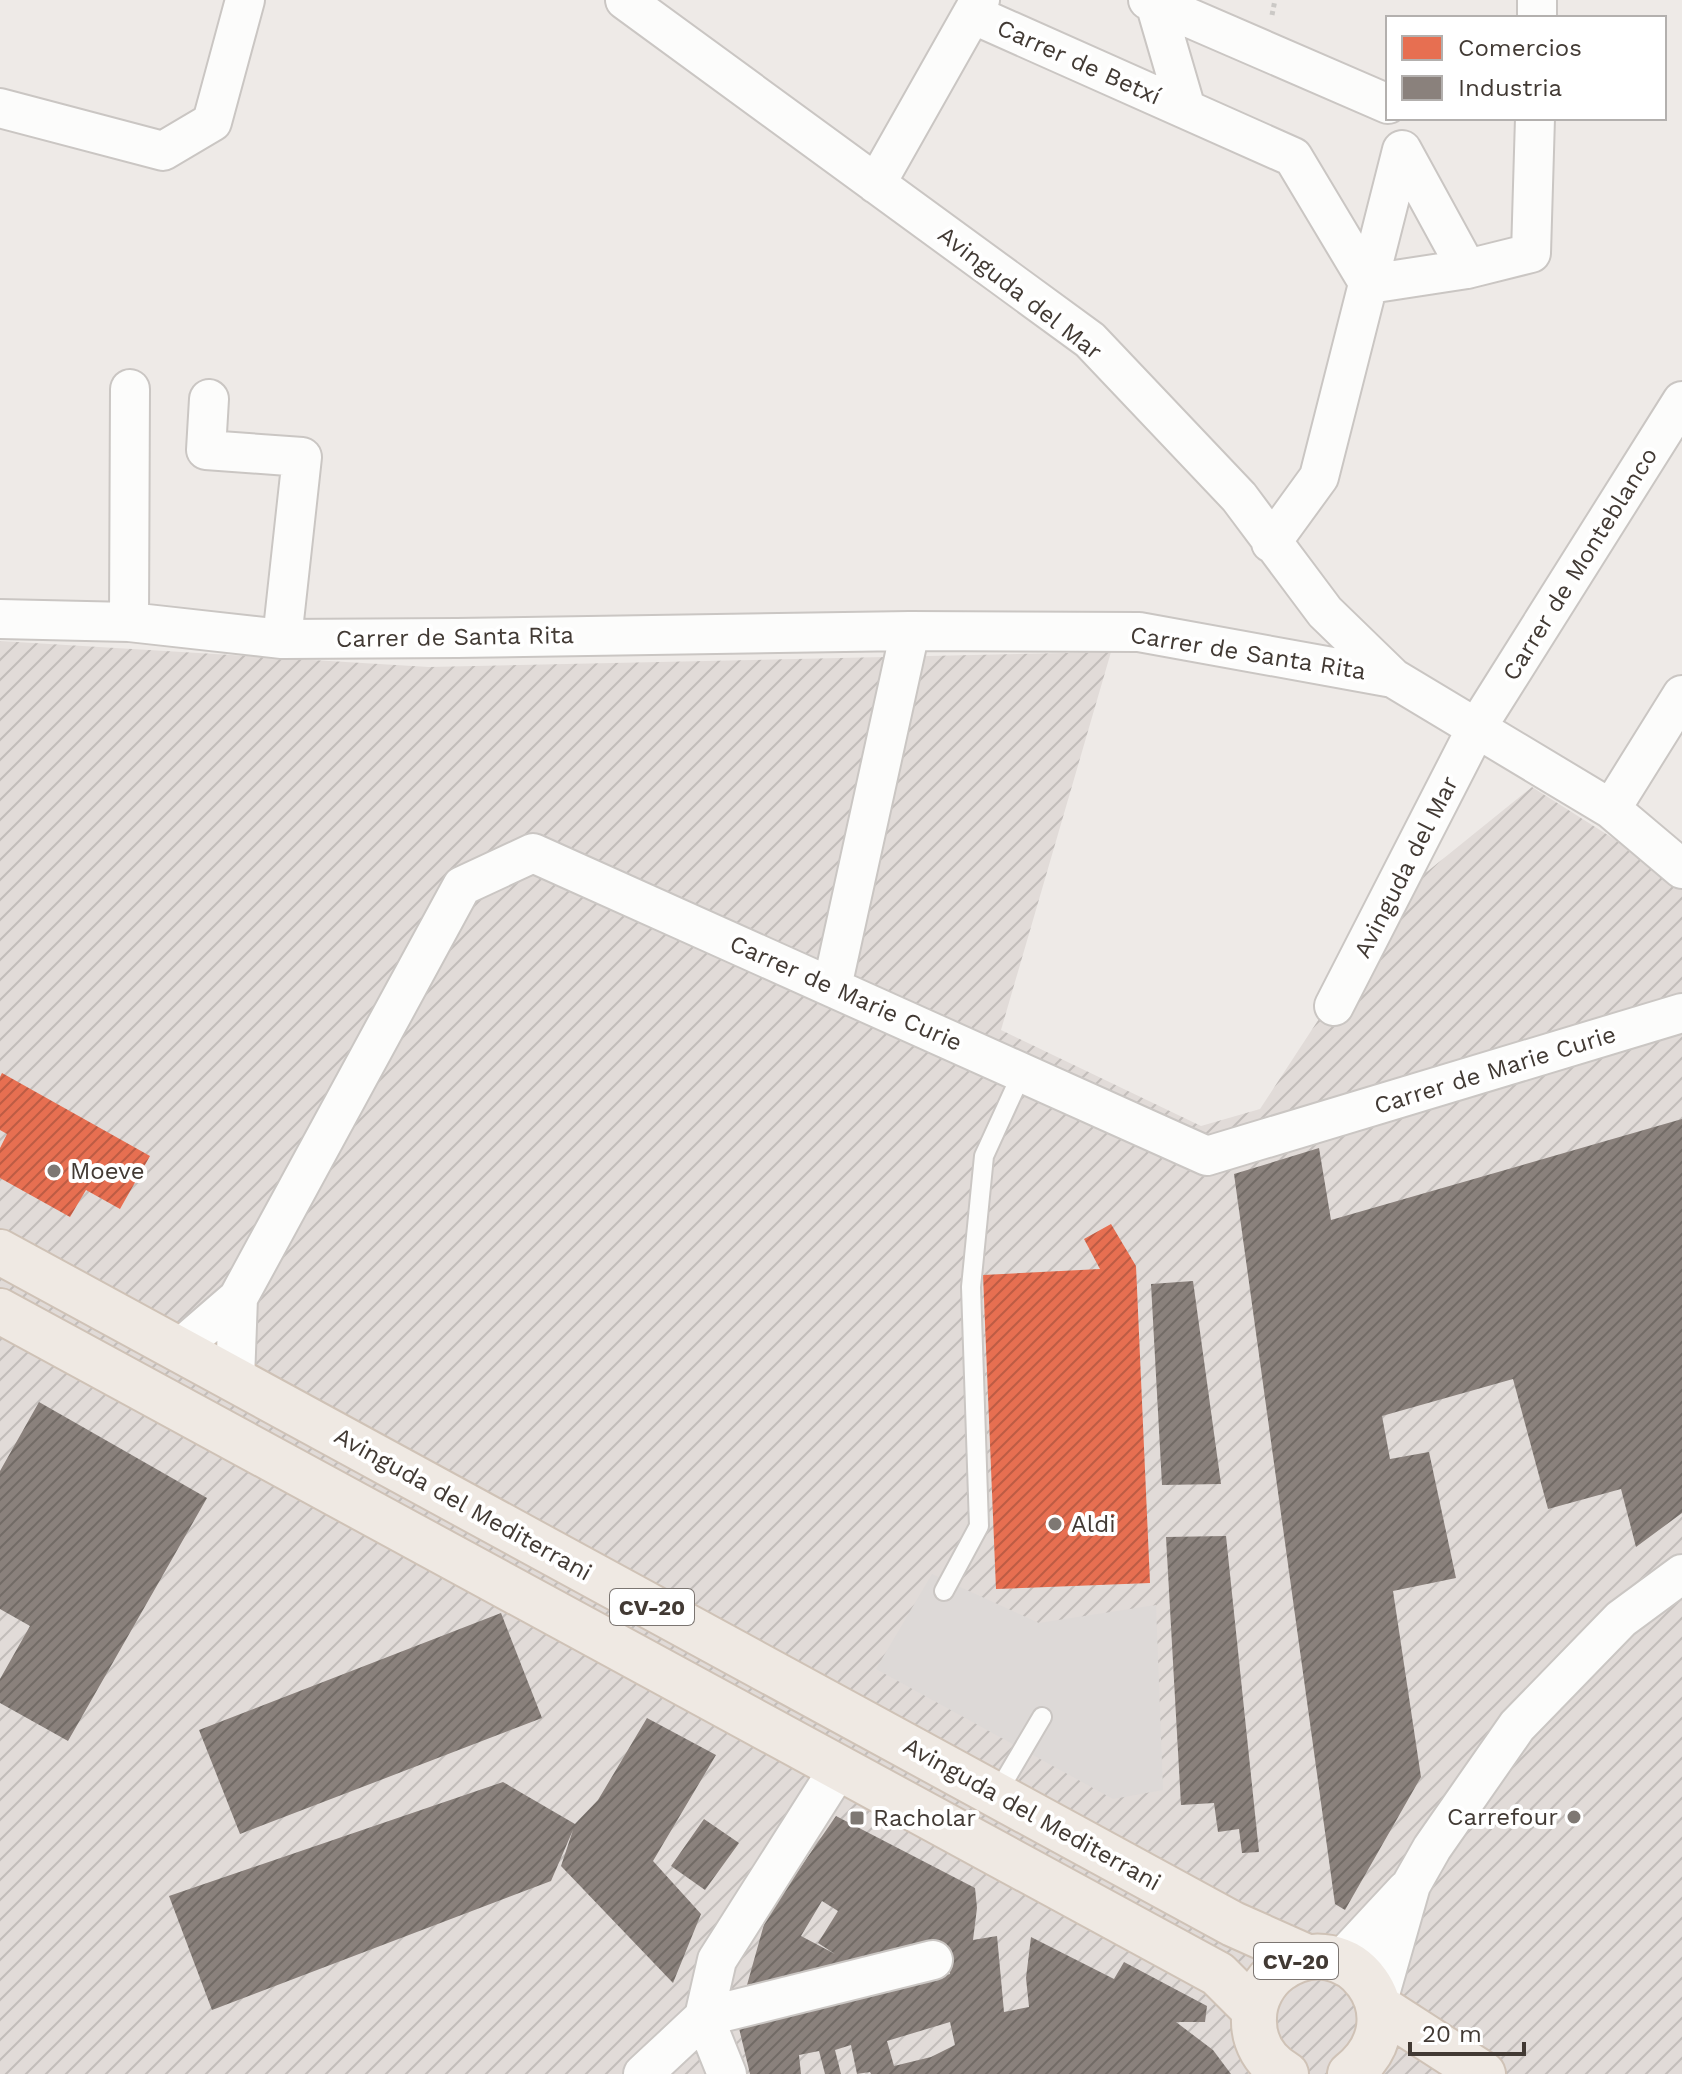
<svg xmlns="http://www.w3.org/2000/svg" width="1682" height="2074" font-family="'Work Sans',sans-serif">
	<defs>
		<pattern id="industrial-furrows" width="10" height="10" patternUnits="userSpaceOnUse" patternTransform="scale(2)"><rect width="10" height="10" fill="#e1dbd8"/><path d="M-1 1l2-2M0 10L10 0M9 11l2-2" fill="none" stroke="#c2bdba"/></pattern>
		<pattern id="shops-hatch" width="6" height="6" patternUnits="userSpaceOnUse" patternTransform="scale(2)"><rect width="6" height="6" fill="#e76f51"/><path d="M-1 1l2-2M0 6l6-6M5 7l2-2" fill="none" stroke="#bd5c44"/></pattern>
		<pattern id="industry-hatch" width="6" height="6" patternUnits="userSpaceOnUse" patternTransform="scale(2)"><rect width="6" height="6" fill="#8a817c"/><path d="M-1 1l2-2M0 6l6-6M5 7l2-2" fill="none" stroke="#726b66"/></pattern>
	</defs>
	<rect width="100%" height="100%" fill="#eeeae7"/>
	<path fill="url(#industrial-furrows)" d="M0,641L429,667L1111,652L1001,1030L1201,1126L1260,1109L1402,892L1532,787L1682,882V2074H0Z"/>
	<path fill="#ddd9d7" d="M932,1574L1039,1623L1156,1605L1163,1790L1113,1799L876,1669Z"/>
	<path fill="url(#shops-hatch)" d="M2,1073L150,1156L120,1209L86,1190L70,1217L0,1178V1148L7,1134L0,1130V1077Z
		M1111,1224L1136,1266L1150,1583L996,1589L983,1275L1100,1269L1084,1239Z"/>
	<path fill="url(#industry-hatch)" fill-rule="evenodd" d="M1682,1119V1513L1636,1547L1621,1489L1548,1509L1513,1379L1382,1416L1390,1459L1429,1452L1456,1578L1393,1591L1421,1777L1345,1910L1335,1904L1234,1174L1319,1148L1331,1220Z
		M1193,1281L1221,1484L1162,1485L1151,1284Z
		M39,1402L207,1498L68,1741L0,1703V1679L30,1626L0,1609V1471Z
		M1226,1536L1259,1852L1242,1853L1239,1829L1218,1832L1214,1803L1181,1805L1166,1537Z
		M501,1613L542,1718L240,1834L199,1730Z
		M647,1718L716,1755L653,1861L701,1914L673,1983L561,1866L573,1830L551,1881L212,2010L169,1896L503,1782L575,1824L598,1800Z
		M836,1816L975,1888L977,1908L973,1940L997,1936L1004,2012L1029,2007L1026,1978L1031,1937L1114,1979L1124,1962L1207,2006L1205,2022H1176L1213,2050L1231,2074H871L870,2072L857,2074L851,2045L835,2050L841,2074H825L819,2051L799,2055L801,2074H750L738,2024L950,1974L944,1945L747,1985L766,1917ZM822,1901L838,1911L818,1943L835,1954L801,1936ZM950,2022L955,2045L931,2057L894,2066L887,2041Z
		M704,1819L739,1843L705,1890L671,1866Z"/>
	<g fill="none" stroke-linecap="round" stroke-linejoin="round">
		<g stroke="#cac6c3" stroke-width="22">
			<path id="service" d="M944,1591L979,1526L971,1287L984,1156L1022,1073
				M996,1795L1042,1717"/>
		</g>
		<g stroke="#cac6c3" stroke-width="42">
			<path id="minor" d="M625,0L1090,340L1239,497L1325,612L1393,678L1611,809L1682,869
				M1148,0L1388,104
				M1155,3L1186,109
				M972,14L1293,157L1369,284
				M1537,18V0
				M0,108L163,151L212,122L245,0
				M876,184L980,0
				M1467,269L1531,253L1535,118
				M209,399L206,450L302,457L282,639
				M1271,543L1319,477L1402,150L1467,269L1369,284
				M0,619L129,622L282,639L457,638L910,631L1139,632L1393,678
				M129,622L130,389
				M1611,809L1682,695
				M832,987L910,631
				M1334,1006L1477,727L1682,401
				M179,1349L238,1298L462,886L533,853L1207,1156L1682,1013
				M235,1379L238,1298
				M1340,1961L1406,1890
				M1378,2001L1411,1885L1432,1848L1517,1726L1621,1619L1682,1574
				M643,2074L704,2017L717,1960L839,1768
				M727,2074L704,2017L933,1960"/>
		</g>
		<g stroke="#cfc2b6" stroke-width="48">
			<path id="primary" d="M0,1252L1233,1924L1307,1957
				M0,1311L1218,1974L1254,2010
				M1379,2007L1483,2074
				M1286,2074C1265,2062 1253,2042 1254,2018C1254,2000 1264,1981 1279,1970C1348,1921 1422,2018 1350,2074"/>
		</g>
		<path stroke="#cbc9c6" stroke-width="5" stroke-dasharray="4 4" stroke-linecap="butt" d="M1272,15L1275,0"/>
		<use href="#service" stroke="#fcfcfb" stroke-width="18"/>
		<use href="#minor" stroke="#fcfcfb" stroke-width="38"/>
		<use href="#primary" stroke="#efe9e3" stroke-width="44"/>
	</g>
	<g fill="#7e7873" stroke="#fff" stroke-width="3">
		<circle cx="54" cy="1171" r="8"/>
		<circle cx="1055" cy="1524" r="8"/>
		<circle cx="1574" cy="1817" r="8"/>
		<rect x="849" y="1810" width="16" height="16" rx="4"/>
	</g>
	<g text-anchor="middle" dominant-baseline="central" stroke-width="8" stroke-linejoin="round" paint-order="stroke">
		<g fill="#fff" stroke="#7b7571" stroke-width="2">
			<rect x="610" y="1589" width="84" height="36" rx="6"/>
			<rect x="1254" y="1943" width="84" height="36" rx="6"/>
		</g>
		<g font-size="22" font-weight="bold" fill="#423a34">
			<text x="652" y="1607">CV-20</text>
			<text x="1296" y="1961">CV-20</text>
		</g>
		<g font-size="24" fill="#423a34" stroke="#fff">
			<text transform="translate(1079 62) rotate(24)">Carrer de Betxí</text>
			<text transform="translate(1020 293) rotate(38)">Avinguda del Mar</text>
			<text transform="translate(1580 564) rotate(-58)">Carrer de Monteblanco</text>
			<text transform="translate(455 637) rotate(-1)">Carrer de Santa Rita</text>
			<text transform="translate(1248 653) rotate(9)">Carrer de Santa Rita</text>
			<text transform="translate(1406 867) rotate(-63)">Avinguda del Mar</text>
			<text transform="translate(846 993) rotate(24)">Carrer de Marie Curie</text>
			<text transform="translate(1495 1070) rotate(-17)">Carrer de Marie Curie</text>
			<text transform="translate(463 1504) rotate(29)">Avinguda del Mediterrani</text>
			<text transform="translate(1032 1814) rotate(29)">Avinguda del Mediterrani</text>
		</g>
		<g font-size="24" fill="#423a34" stroke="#fff" text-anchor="start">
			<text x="70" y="1171">Moeve</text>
			<text x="1071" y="1524">Aldi</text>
			<text x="1558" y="1817" text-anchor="end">Carrefour</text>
			<text x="873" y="1818">Racholar</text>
		</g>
	</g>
	<rect x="1386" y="16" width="280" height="104" fill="#ffffff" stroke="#b3b0ae" stroke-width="2"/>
	<rect x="1402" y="36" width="40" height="24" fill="#e76f51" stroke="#b3b0ae" stroke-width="2"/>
	<text x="1458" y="56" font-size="24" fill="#423a34">Comercios</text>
	<rect x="1402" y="76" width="40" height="24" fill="#8a817c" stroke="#b3b0ae" stroke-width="2"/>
	<text x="1458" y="96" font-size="24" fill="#423a34">Industria</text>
	<path d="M1410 2042v12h114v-12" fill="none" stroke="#423a34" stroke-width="4"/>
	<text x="1422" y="2042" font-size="24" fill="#423a34" stroke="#ffffff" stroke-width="6" paint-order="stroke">20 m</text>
</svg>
